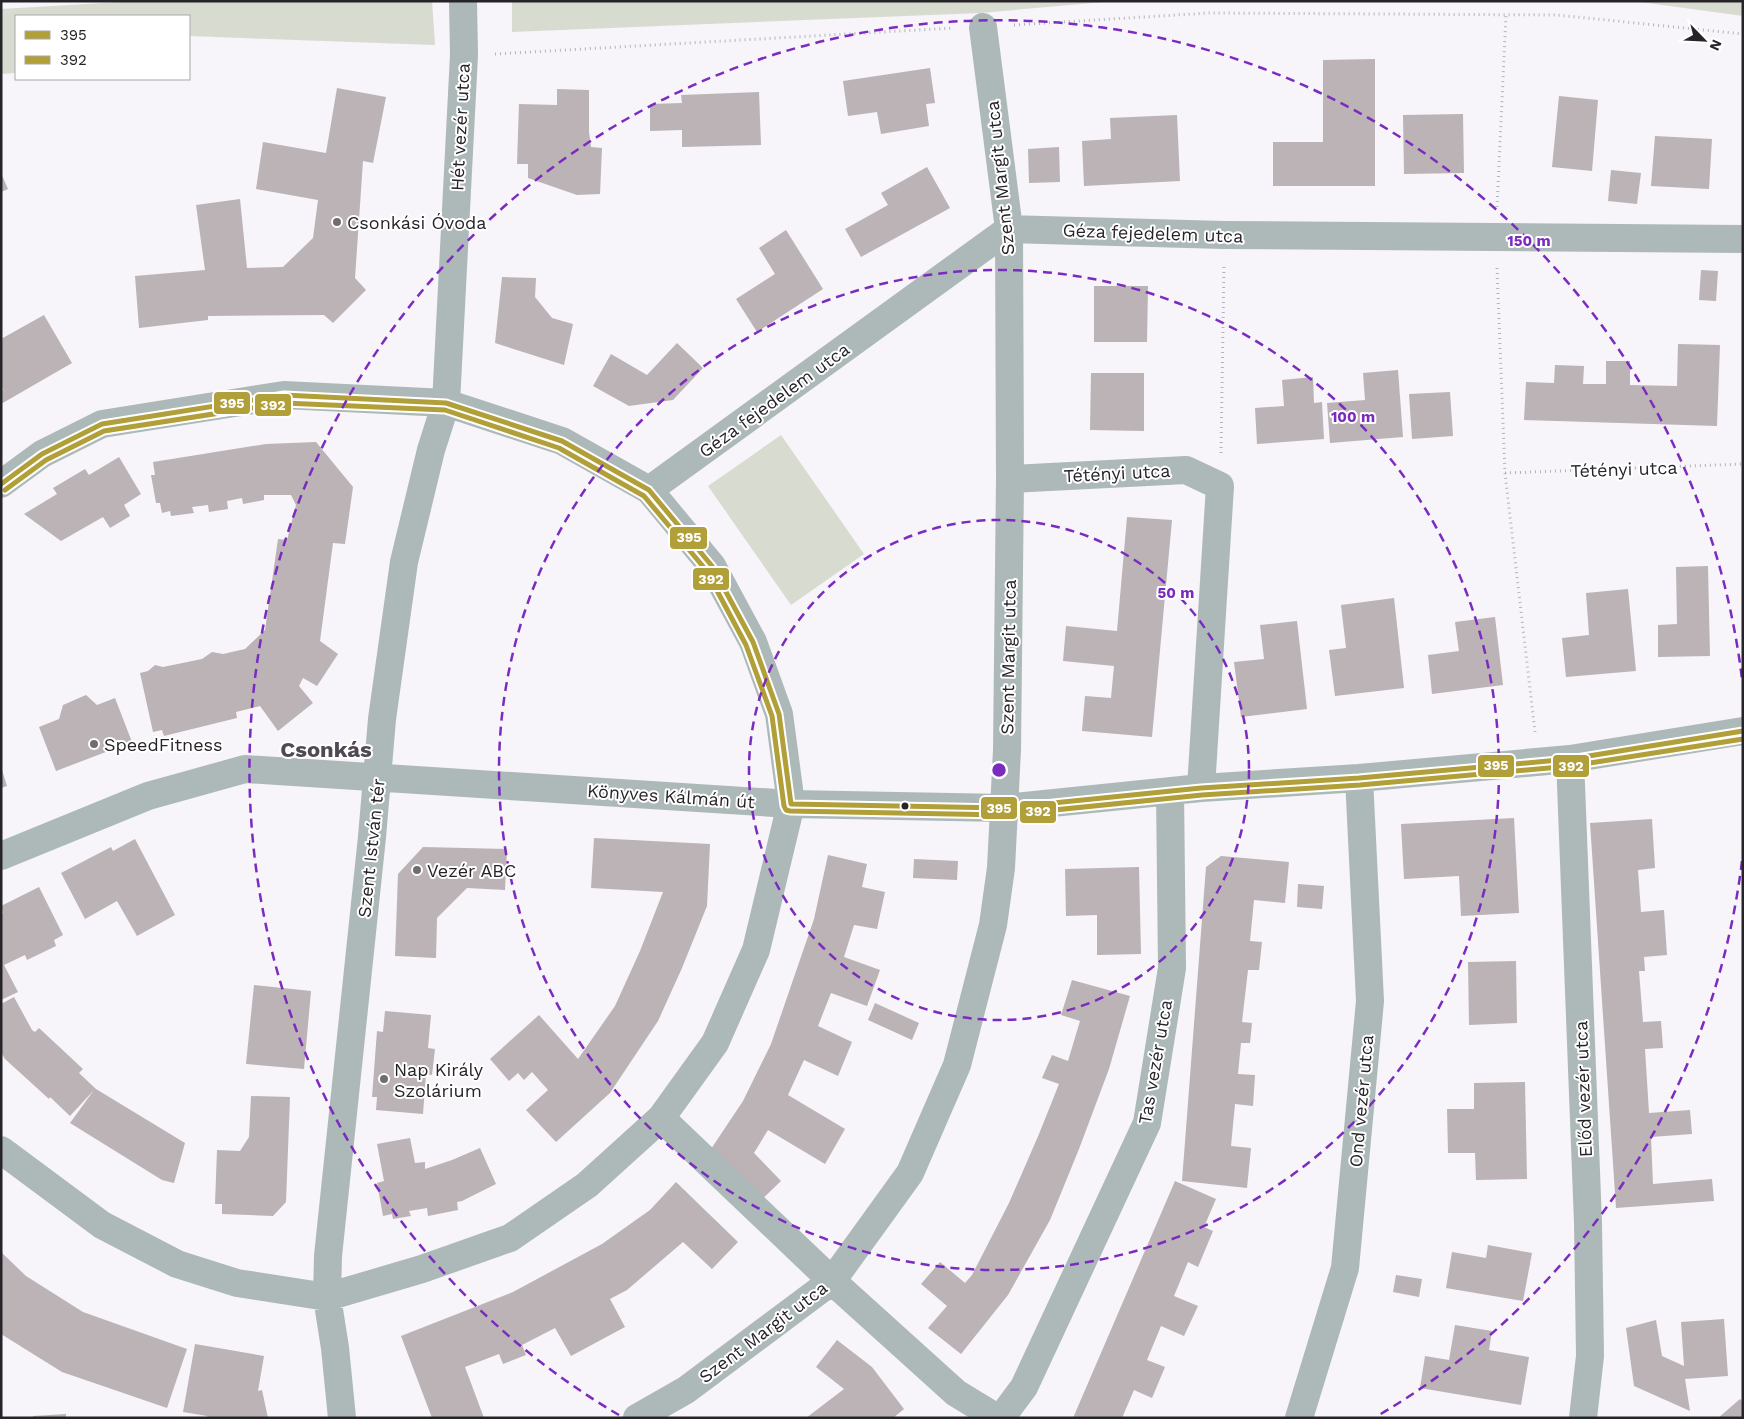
<svg xmlns="http://www.w3.org/2000/svg" width="1744" height="1419" font-family="'Work Sans',sans-serif">
	<rect width="100%" height="100%" fill="#f7f4fa"/>
	<path fill="#d8dcd0" d="M138,1H432L435,45L189,36V16H16V73L1,74V9Z
		M512,1H1115L981,13L512,32Z
		M1633,1H1743V16Z
		M781,435L864,554L791,605L708,486Z"/>
	<path fill="#bbb3b5" d="M1375,59V186H1273V142H1323V60Z
		M930,68L935,103L926,104L929,126L881,134L877,112L848,116L843,81Z
		M337,88L386,97L373,163L363,161L355,278L366,290L333,323L324,315L208,316V320L139,328L135,276L205,270L196,205L240,199L247,268L283,267L313,238L318,200L256,189L263,142L326,153Z
		M557,89L589,90V132L591,147L602,148L600,194L577,195L528,178V164H517L519,104L557,105Z
		M759,92L761,145L682,147V130L650,131V104L682,103L681,95Z
		M1559,96L1598,100L1592,171L1552,167Z
		M1463,114L1464,173L1404,174L1403,115Z
		M1177,115L1180,181L1084,186L1082,141L1111,139L1110,118Z
		M1655,136L1712,139L1709,189L1651,186Z
		M1059,147L1060,182L1029,183L1028,149Z
		M927,167L950,208L861,257L845,229L888,205L881,193Z
		M1611,170L1641,173L1637,204L1608,201Z
		M1,173L8,189L1,192Z
		M786,230L823,289L757,332L736,299L775,274L759,248Z
		M1701,270L1718,271L1716,301L1699,300Z
		M502,277L536,278L535,297L552,318L573,324L564,365L495,343Z
		M1094,286H1148L1147,342H1094Z
		M44,315L72,363L1,404V387L6,394L1,386V339Z
		M677,343L703,368L673,400L629,406L593,386L611,354L647,375Z
		M1678,344L1720,345L1717,426L1524,420L1526,382L1554,383L1555,365L1584,366L1583,384H1606V361H1630V385L1677,386Z
		M1398,370L1403,437L1330,443L1327,403L1365,400L1363,373Z
		M1091,373H1144V431L1090,430Z
		M1313,377L1314,403L1322,402L1324,439L1257,444L1255,408L1284,406L1282,380Z
		M1450,392L1453,436L1412,439L1409,394Z
		M316,442L353,487L345,544L333,543L320,641L338,654L317,686L303,678L299,686L313,703L278,731L260,706L236,712L237,718L164,736L162,730L153,732L140,673L148,671L155,665L163,667L202,659L212,652L223,654L245,649L265,630L278,539L287,540L296,505L291,495H264V500L243,504L242,498L227,501L228,509L209,512L208,505L192,507L194,513L171,516L170,511L162,513L160,503H156L151,475H155L153,462L266,444Z
		M119,457L141,494L124,505L130,516L110,528L103,517L61,541L24,514L57,494L53,488L85,469L89,475Z
		M1127,517L1172,520L1152,737L1082,731L1085,696L1111,698L1114,666L1063,661L1066,626L1117,631Z
		M1708,566L1710,656L1658,657V625L1677,624L1676,567Z
		M1628,589L1636,671L1566,677L1562,638L1589,635L1586,593Z
		M1394,598L1404,688L1335,696L1329,650L1346,648L1341,605Z
		M1495,617L1503,685L1432,694L1428,655L1459,651L1455,622Z
		M1297,621L1307,709L1241,717L1234,662L1264,659L1260,625Z
		M86,695L97,705L115,698L132,742L56,771L39,727L59,719L63,705Z
		M1,767L7,786L1,788Z
		M1514,818L1519,913L1461,916L1459,876L1404,879L1401,824Z
		M1652,819L1655,868L1638,870L1641,912L1664,910L1667,955L1644,957L1645,971H1639L1643,1022L1661,1021L1663,1048L1645,1049L1649,1113L1690,1110L1692,1134L1651,1137L1653,1184L1712,1179L1714,1201L1616,1208L1590,823Z
		M594,838L710,844L707,906L682,968L658,1021L610,1093L556,1142L526,1110L548,1090L532,1072L524,1080L518,1073L509,1081L490,1059L539,1015L578,1059L615,1006L640,951L663,892L591,888Z
		M135,839L175,915L137,936L117,901L85,919L61,873L111,847L113,851Z
		M423,847L507,849L505,890L467,888L437,918L436,958L395,956L398,874Z
		M828,855L867,864L862,887L885,892L877,929L854,925L844,957L880,970L867,1006L831,993L818,1026L852,1042L838,1076L804,1060L788,1095L845,1129L825,1164L768,1130L754,1153L781,1181L758,1203L709,1152L743,1101L771,1044L814,919Z
		M1221,856L1289,862L1285,903L1254,900L1250,941L1262,942L1259,970H1248L1242,1022L1252,1023L1250,1043H1241L1238,1074L1255,1075L1253,1106L1235,1104L1231,1146L1251,1148L1247,1188L1182,1181L1206,867Z
		M914,859L958,861L957,880L913,878Z
		M1139,867L1141,954L1097,955V915L1066,916L1065,869Z
		M1298,884L1324,886L1322,909L1297,907Z
		M39,887L63,935L54,940L56,946L27,960L25,955L4,965L18,992L1,1000V914L3,913L1,906Z
		M1516,961L1517,1023L1469,1025L1468,962Z
		M1072,980L1130,996L1109,1069L1079,1149L1050,1220L1008,1295L961,1354L928,1328L947,1306L921,1284L940,1262L965,1283L972,1275L1009,1203L1039,1134L1059,1084L1042,1078L1052,1055L1068,1061L1080,1021L1061,1015Z
		M254,985L311,991L304,1069L246,1064Z
		M14,997L32,1030L35,1032L39,1028L83,1069L79,1073L96,1089L185,1143L174,1183L162,1180L70,1123L94,1090L70,1116L50,1097L49,1099L5,1059L1,1052V1004Z
		M875,1003L919,1023L912,1040L868,1020Z
		M385,1011L431,1015L428,1048L435,1049L432,1075L426,1074L423,1114L376,1110L377,1097H372L377,1031L383,1032Z
		M1525,1082L1527,1179L1476,1180L1475,1153H1448L1447,1109H1474V1083Z
		M251,1096L290,1097L286,1202L273,1216L222,1214V1204H215L217,1150L240,1151L249,1137Z
		M410,1138L415,1163L425,1162V1169L452,1160L480,1148L496,1184L462,1201L457,1202L458,1210L428,1216L427,1208L409,1211L411,1216L393,1219L392,1214L383,1216L377,1183L384,1181L377,1144Z
		M1175,1181L1216,1199L1204,1227L1213,1231L1198,1267L1188,1262L1174,1296L1198,1306L1184,1336L1161,1326L1147,1360L1165,1367L1152,1398L1134,1390L1122,1418H1073Z
		M676,1182L738,1242L712,1269L683,1242L627,1290L610,1299L625,1327L571,1356L555,1328L522,1345L526,1355L503,1364L499,1354L465,1367L484,1418H432L401,1336L513,1292L602,1244L650,1210Z
		M1488,1245L1532,1253L1523,1301L1446,1288L1452,1252L1486,1258Z
		M1,1252L26,1276L83,1312L187,1349L167,1408L62,1372L1,1334Z
		M1396,1275L1422,1279L1419,1297L1393,1292Z
		M1724,1319L1728,1376L1685,1379L1690,1411L1634,1386L1626,1328L1656,1320L1662,1356L1684,1366L1681,1322Z
		M1455,1325L1492,1331L1489,1350L1529,1357L1521,1405L1420,1388L1425,1356L1449,1360Z
		M837,1340L872,1367L904,1409L893,1418H806L844,1389L816,1367Z
		M195,1344L264,1356L258,1391L262,1390L268,1418H208L207,1416L183,1412Z
		M1740,1399L1743,1402V1418H1718Z
		M66,1414V1418H33V1416Z"/>
	<g fill="none" stroke-linecap="round" stroke-linejoin="round">
		<path stroke="#b0b6b7" stroke-width="3" stroke-dasharray="1 4" stroke-linecap="butt" d="M1014,25L1209,13L1557,15L1743,34
			M495,54L953,28
			M1497,207L1506,15
			M1497,268L1505,473L1535,732
			M1221,453L1224,264
			M1505,473L1743,464"/>
		<path stroke="#acb9b8" stroke-width="28" d="M1010,479L1186,470L1220,486L1201,788
			M1,484L42,454L102,424L284,395L446,403L562,441L649,490L712,566L753,642L779,714L791,804L756,950L715,1043L661,1118L587,1185L510,1238L422,1269L327,1297L237,1283L177,1264L102,1225L1,1150
			M649,490L1009,229L1224,235L1743,239
			M1570,759L1588,1223L1590,1356L1583,1418
			M1,856L148,796L245,769L791,804L1004,808L1201,788L1359,778L1570,759L1743,731
			M661,1118L832,1281L956,1393L997,1418
			M342,1418L335,1348L327,1297L328,1256L372,837L382,719L404,562L431,450L446,403L464,55L463,1
			M637,1418L686,1390L832,1281L910,1173L957,1065L993,925L1001,868L1007,750L1010,479L1009,229L983,27
			M1001,1418L1024,1387L1147,1123L1172,968L1170,791
			M1299,1418L1345,1268L1370,1001L1359,778"/>
		<g stroke="#fff" stroke-width="9">
			<path id="bus-1" d="M1,484L42,454L102,424L284,395L446,403L562,441L649,490L712,566L753,642L779,714L791,804L1004,808L1201,788L1359,778L1570,759L1743,731"/>
		</g>
		<g stroke="#fff" stroke-width="9">
			<path id="bus-2" d="M5,490L46,460L104,431L284,403L445,410L559,448L644,496L706,570L746,645L772,716L784,806L786,810L790,811L1005,815L1202,795L1360,785L1571,766L1743,739"/>
		</g>
		<use href="#bus-1" stroke="#b19f3a" stroke-width="5"/>
		<use href="#bus-2" stroke="#b19f3a" stroke-width="5"/>
	</g>
	<g fill="none" stroke="#7b2cbf" stroke-width="2.5" stroke-dasharray="9 6">
		<circle cx="999" cy="770" r="250"/>
		<circle cx="999" cy="770" r="500"/>
		<path d="M1742 861A749 749 0 0 1 1379 1415M619 1415A749 749 0 1 1 1742 679"/>
	</g>
	<g fill="#706d72" stroke="#fff" stroke-width="2">
		<circle cx="337" cy="222" r="5"/>
		<circle cx="94" cy="744" r="5"/>
		<circle cx="417" cy="870" r="5"/>
		<circle cx="384" cy="1079" r="5"/>
	</g>
	<circle fill="#272429" stroke="#fff" stroke-width="2" cx="905" cy="806" r="4.5"/>
	<g text-anchor="middle" dominant-baseline="central" stroke-width="4" stroke-linejoin="round" paint-order="stroke">
		<g font-size="18" fill="#272429" stroke="#fff">
			<text transform="translate(460 127) rotate(-87)">Hét vezér utca</text>
			<text transform="translate(1000 178) rotate(-96)">Szent Margit utca</text>
			<text transform="translate(1153 233) rotate(2)">Géza fejedelem utca</text>
			<text transform="translate(774 400) rotate(-36)">Géza fejedelem utca</text>
			<text transform="translate(1624 469) rotate(-2)">Tétényi utca</text>
			<text transform="translate(1117 473) rotate(-3)">Tétényi utca</text>
			<text transform="translate(1008 657) rotate(-89)">Szent Margit utca</text>
			<text transform="translate(671 796) rotate(4)">Könyves Kálmán út</text>
			<text transform="translate(371 848) rotate(-84)">Szent István tér</text>
			<text transform="translate(1155 1062) rotate(-80)">Tas vezér utca</text>
			<text transform="translate(1583 1089) rotate(-92)">Előd vezér utca</text>
			<text transform="translate(1361 1101) rotate(-85)">Ond vezér utca</text>
			<text transform="translate(763 1332) rotate(-37)">Szent Margit utca</text>
		</g>
		<g font-size="18" fill="#272429" stroke="#fff" text-anchor="start">
			<text x="347" y="222">Csonkási Óvoda</text>
			<text x="104" y="744">SpeedFitness</text>
			<text x="427" y="870">Vezér ABC</text>
			<text x="394" y="1069">Nap Király<tspan x="394" dy="21">Szolárium</tspan></text>
		</g>
		<g font-size="22" font-weight="bold" fill="#504955" stroke="#fff">
			<text x="326" y="749">Csonkás</text>
		</g>
	</g>
	<circle cx="999" cy="770" r="8" fill="#7b2cbf" stroke="#fff" stroke-width="2.5"/>
	<g font-size="15" text-anchor="middle" font-weight="bold" fill="#7b2cbf" stroke="#fff" stroke-width="4" stroke-linejoin="round" paint-order="stroke">
		<text x="1529" y="246">150 m</text>
		<text x="1353" y="422">100 m</text>
		<text x="1176" y="598">50 m</text>
	</g>
	<g stroke="#fff" stroke-width="2">
		<rect x="213" y="391" width="38" height="24" rx="5" fill="#b19f3a"/>
		<rect x="254" y="393" width="38" height="24" rx="5" fill="#b19f3a"/>
		<rect x="669" y="526" width="39" height="24" rx="5" fill="#b19f3a"/>
		<rect x="692" y="567" width="38" height="24" rx="5" fill="#b19f3a"/>
		<rect x="1477" y="754" width="38" height="24" rx="5" fill="#b19f3a"/>
		<rect x="1552" y="754" width="38" height="24" rx="5" fill="#b19f3a"/>
		<rect x="980" y="796" width="38" height="24" rx="5" fill="#b19f3a"/>
		<rect x="1019" y="800" width="38" height="24" rx="5" fill="#b19f3a"/>
	</g>
	<g font-size="14" text-anchor="middle" font-weight="bold" fill="#fff">
		<text x="232" y="408">395</text>
		<text x="273" y="410">392</text>
		<text x="689" y="542">395</text>
		<text x="711" y="584">392</text>
		<text x="1496" y="770">395</text>
		<text x="1571" y="771">392</text>
		<text x="999" y="813">395</text>
		<text x="1038" y="816">392</text>
	</g>
	<rect width="1744" height="1419" fill="none" stroke="#272429" stroke-width="5"/>
	<rect x="15" y="15" width="175" height="65" fill="#ffffff" stroke="#a9a7a9"/>
	<rect x="25" y="31" width="25" height="8" fill="#b19f3a" stroke="#a9a7a9"/>
	<text x="60" y="40" font-size="15" fill="#272429">395</text>
	<rect x="25" y="56" width="25" height="8" fill="#b19f3a" stroke="#a9a7a9"/>
	<text x="60" y="65" font-size="15" fill="#272429">392</text>
	<g transform="translate(1704 40) rotate(114)" stroke="#ffffff" stroke-width="4" paint-order="stroke">
	<path d="M0-4L9 19L0 12L-9 19Z" fill="#272429"/>
	<text y="-8" font-size="14" font-weight="bold" text-anchor="middle" fill="#272429">N</text>
	</g>
</svg>
